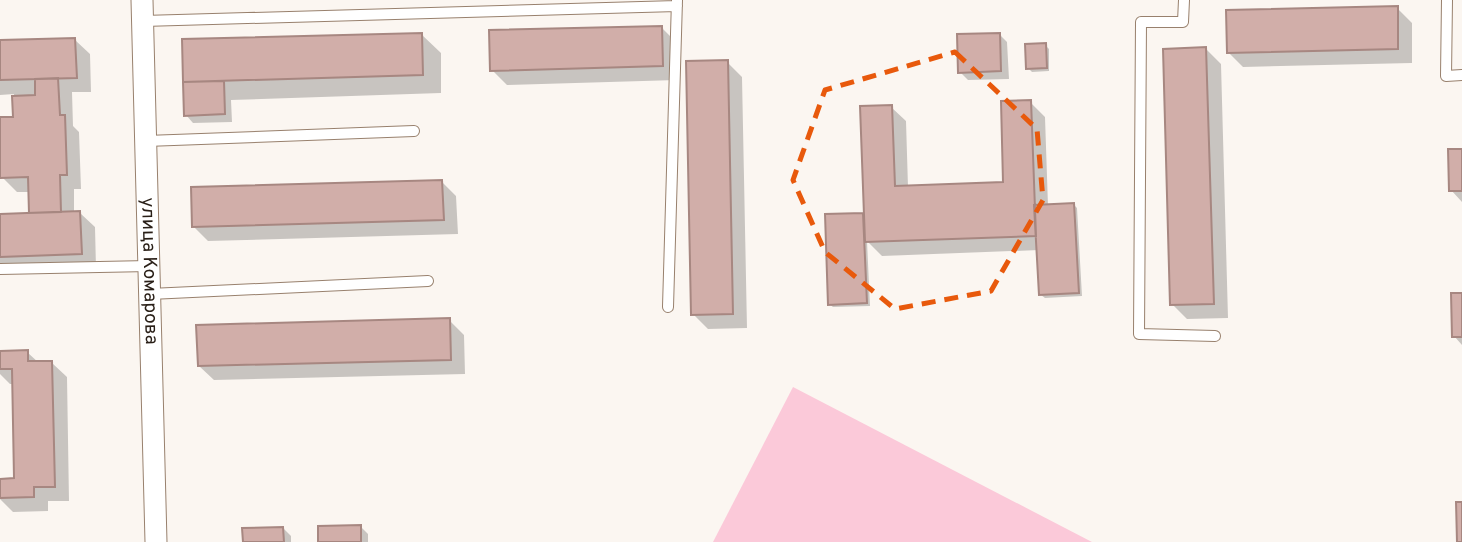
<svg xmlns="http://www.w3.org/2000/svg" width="1462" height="542" font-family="Overpass,sans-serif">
	<rect width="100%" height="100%" fill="#fbf6f1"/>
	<path fill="#fbc9d9" d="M793,387L1092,542H713Z"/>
	<path fill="#0003" d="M1397,8L1412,23V63L1243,67L1228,52Z
		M661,27L676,42L677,80L507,85L492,70Z
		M421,34L441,53V93L231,100L232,122L193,123L186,115L184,41Z
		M999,34L1007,42L1009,79L968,80L960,72Z
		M75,40L90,54L91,92H72L73,126L79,132L81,189H74V213H80L95,227L96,268L0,271V215L31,214L30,192H17L2,177L15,118L14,94L0,95V42Z
		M1045,45L1049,49V71L1032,72L1028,68Z
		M1206,49L1221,64L1228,318L1187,319L1172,304Z
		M727,62L742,77L747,328L708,329L693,314Z
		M1030,102L1045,117L1048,206L1073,204L1077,208L1082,296L1045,298L1041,295L1039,250L882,256L867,241L870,306L833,307L829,304L863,215L866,218L891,107L906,121L908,187L1005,184Z
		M1462,150V202L1451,190Z
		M442,182L456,196L458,234L208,241L193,226Z
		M1462,295V345L1454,336Z
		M449,320L464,335L465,374L214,380L199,366Z
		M0,352H27L39,363H52L67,377L69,501H48V511L13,512L0,499V480H16L14,384H10L0,374Z
		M360,526L368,534V542H320Z
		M283,528L291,536V542H244Z"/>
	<path fill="#d1aea9" stroke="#a78781" stroke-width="2" d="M1398,6V49L1227,53L1226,10Z
		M662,26L663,66L490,71L489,30Z
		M422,33L423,75L183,82L182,39Z
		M1000,33L1001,71L958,73L957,34Z
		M75,38L77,78L0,80V40Z
		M1046,43L1047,68L1026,69L1025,44Z
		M1206,47L1214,304L1170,305L1163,49Z
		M728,60L733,314L691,315L686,61Z
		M58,78L60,115H65L67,175H60L61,212L29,213L28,177L0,178V117H13L12,96L35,95V79Z
		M224,81L225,114L184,116L183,82Z
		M1031,100L1036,236L865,242L860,106L892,105L895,186L1003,182L1001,101Z
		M1448,149H1462V191H1449Z
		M442,180L444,220L192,227L191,187Z
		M1074,203L1079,293L1039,295L1034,205Z
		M80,211L82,254L0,257V214Z
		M863,213L867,303L828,305L825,214Z
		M1451,293H1462V337H1452Z
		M450,318L451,360L198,366L196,325Z
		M28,350V361H52L55,487H34V497L0,498V479L14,478L12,369H0V351Z
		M1456,502H1462V542H1457Z
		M361,525V542H318V526Z
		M283,527L284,542H243L242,528Z"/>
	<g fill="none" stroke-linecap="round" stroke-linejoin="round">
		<g stroke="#98806d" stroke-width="12">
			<path id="service" d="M1184,0L1183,22H1141L1139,334L1215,336
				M1447,0L1446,76L1462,75
				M143,21L677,6
				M146,141L414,131
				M0,269L149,266
				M150,294L428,281
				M668,307L677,0"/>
		</g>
		<g stroke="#98806d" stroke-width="23">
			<g id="minor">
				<path id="s1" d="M142,0L156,542"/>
			</g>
		</g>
		<use href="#service" stroke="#fff" stroke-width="10"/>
		<use href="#minor" stroke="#fff" stroke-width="21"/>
	</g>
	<path fill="none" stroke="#e8590c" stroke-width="5" stroke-dasharray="14 9" stroke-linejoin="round" d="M955,52L1037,129L1043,200L991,291L895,309L825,252L793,180L825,90Z"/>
	<g text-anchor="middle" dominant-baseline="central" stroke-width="5" stroke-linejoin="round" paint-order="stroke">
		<g font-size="19" fill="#291f17" stroke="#fff">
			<text stroke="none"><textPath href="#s1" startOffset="271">улица Комарова</textPath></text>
		</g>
	</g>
</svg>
